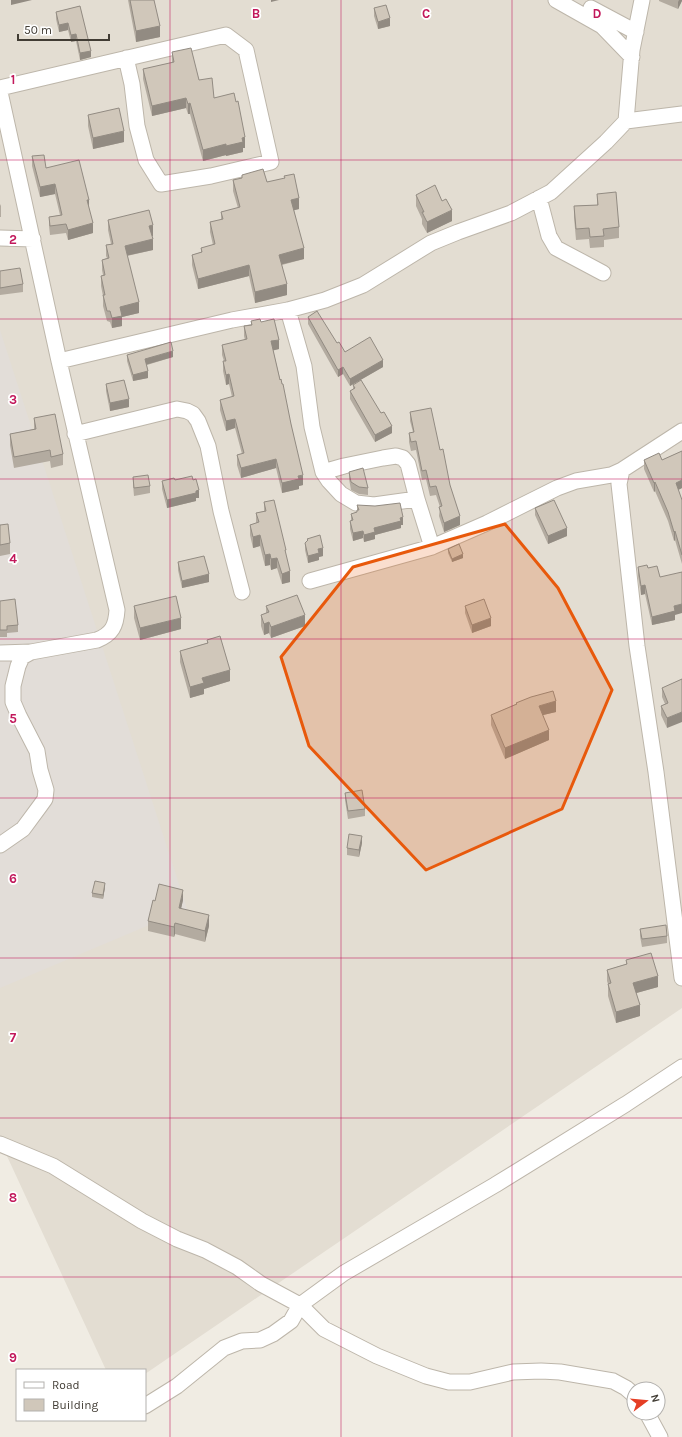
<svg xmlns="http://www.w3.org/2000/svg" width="682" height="1437" font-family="Karla,sans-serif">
	<rect width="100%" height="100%" fill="#f0ece3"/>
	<path fill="#e3ddd2" d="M0,0H682V1008L145,1374V1370H106L0,1141Z"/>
	<path fill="#e2ddd8" d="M0,330L187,909L0,988Z"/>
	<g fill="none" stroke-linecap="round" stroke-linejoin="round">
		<g stroke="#bdb6aa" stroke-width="17">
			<path id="minor" d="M556,0L602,26L632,57
				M591,8L636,32
				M0,88L226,35L246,50L271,162L211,176L161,184L146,160L137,126L132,84L126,58
				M0,92L59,361L117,610C116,626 112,634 97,640L31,652L22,657L18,666L13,686V702L19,716L37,751L40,770L46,790L45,799L40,806L23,829L0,845
				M626,121L632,50L642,0
				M539,198L549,236L556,248L603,273
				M0,238L33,239
				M288,310L304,366L312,427L323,472L329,481L341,494L356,503L374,505L417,499
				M59,361L232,320L288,310L325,300L363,285L431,243L458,232L511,213L551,192L606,142L626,121L682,114
				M75,434L177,409L187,411L193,414L198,421L208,446L221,511L242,592
				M622,470L619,484L637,646L656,772L682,978
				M323,472L344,466L383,458L396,456L403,458L408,464L417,499L432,547
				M310,581L432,547L487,523L557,488L576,481L611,475L622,470L682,431
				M0,653L31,652
				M0,1144L53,1166L142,1221L177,1239L205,1250L237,1267L261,1284L300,1305L324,1329L377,1356L426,1376L449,1382H470L513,1372L541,1371L560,1372L613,1381L626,1388L634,1395
				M145,1406L177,1386L224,1348L242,1341L260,1340L273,1334L291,1321L300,1305L344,1273L495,1185L626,1104L682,1067
				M647,1413L660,1437"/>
		</g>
		<use href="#minor" stroke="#fff" stroke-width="15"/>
	</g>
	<path fill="#b3aba0" d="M128,0H154L160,37L136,42Z
		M659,0H682L678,9L659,1Z
		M80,6L91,57L80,60L76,41L71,42L68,30L59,32L56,19V12Z
		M374,8L390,26L378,29L374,16Z
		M172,52L199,80L214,98L245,148H243V152L226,156V155L203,161L190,114H188L186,108L152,116L143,79V69L172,63Z
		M88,115L124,142L93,149L88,126Z
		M32,156L89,208L93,233L68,240L66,233L50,235L49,226V217L60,215L55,194L40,197L32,166Z
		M242,175L267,182L284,179V176L299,209L294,210L304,259L282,265L287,295L255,303L249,276L198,289L192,265V255L201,252V248L213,245L210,232V222L221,220V212L238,208L233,191V180L242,178Z
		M597,194L619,227V238L604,240V247L590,248L589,239L576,240L574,217V206L597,205Z
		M416,195L452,221L427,233L422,224V219L416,206Z
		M0,204L1,206V217H0Z
		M108,220L153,236H152L153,250L127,256L139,313L122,317V326L112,328L110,322L107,321L103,306V296L101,286V276L103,275L102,270V260L107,258L106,256V245L111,244L108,230Z
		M0,271L23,284V292L0,295Z
		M308,317L337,343L345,352L383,367L350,386L343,374L338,377L308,324Z
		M251,321L261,322L279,349L273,350L291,424L303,485L299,486V489L282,493L276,468L241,478L237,465V455L242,454L235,428L226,431L220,410V400L232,397L229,384L226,385L223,371V361H224L222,355V345L245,340L244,336V326L251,325Z
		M127,355L173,357L147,365L148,378L133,381L127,361Z
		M106,384L129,407L110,411L106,391Z
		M353,385L381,413L392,433L375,442L350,399V391L353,389Z
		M410,412L440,450L450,485L460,525L444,532L439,516L440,507L436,495L430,496L426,479L422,480L416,450L411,451L409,442V433L413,432L410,421Z
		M34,418L63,454V465L51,468L50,461L14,468L10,445V434L34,429Z
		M682,451V488L678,490L682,500V564L675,540L674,541L668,521L655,491L654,492L644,469V460H662Z
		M349,472L368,488V495L359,494L351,490L349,479Z
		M133,477L150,486V493L134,496L133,485Z
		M175,480H193L199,498H196V501L167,508L162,489V481Z
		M264,502L286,556L290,582L282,584L277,568L271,570L270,565L265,566L260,546L253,548L250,535V525L256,523V513L264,511Z
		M357,505L403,525H401V528L375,535V539L364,542L363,538L353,541L350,529V521H351V514L357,512Z
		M535,508L567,536L548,544L535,515Z
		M0,525L10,543V554L0,556Z
		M307,539L323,556L319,557V560L308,563L305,550V543L307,541Z
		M448,549L463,558L452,562L448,553Z
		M178,562L209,582L182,588L178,570Z
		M638,567L648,568L660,577L675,615V620L652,625L645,594L641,595L638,576Z
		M0,601L18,625V632L7,633V637H0Z
		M134,606L181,629L140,640L134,618Z
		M266,606L305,626L271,638L269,633L264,635L261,626V615L266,613Z
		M465,606L491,626L472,633L465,613Z
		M207,640L230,681L204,689V694L190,698L180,662V651L207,643Z
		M682,679L667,728L661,715V706L665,704L662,697V688Z
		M516,703L556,712L543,715L549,740L505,759L491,725V715L516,704Z
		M345,793L365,809V816L348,819L345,800Z
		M362,843L359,857L347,855V848Z
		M105,887L103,899L92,897V893Z
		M183,900L181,908L209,926L205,942L175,934L174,937L148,931V921L155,901Z
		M640,929L667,936V943L642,947L640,936Z
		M626,960L658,987L636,993L640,1016L616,1023L608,996V984L607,981V970L626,964Z"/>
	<path fill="#928b82" d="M11,0H32L11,5Z
		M271,0H279L271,2Z
		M679,0H682V1L678,9V2Z
		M390,18V26L378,29V22Z
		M68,23V30L59,32V25Z
		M160,26V37L136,42V31Z
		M76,34V41L71,42V35Z
		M91,51V57L80,60V53Z
		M186,98V108L152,116V106Z
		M190,103V114H188V104Z
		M124,131V142L93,149V138Z
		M245,137V148H243V152L226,156V146Z
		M226,144V155L203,161V150Z
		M55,184V194L40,197V187Z
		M299,198V209L291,211V200Z
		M87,200H89V210Z
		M452,210V221L427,233V222Z
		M93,223V233L68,240V230Z
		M153,225V236L149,237V226Z
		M153,239V250L125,256V246Z
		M304,248V259L279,265V255Z
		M249,265V276L198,289V279Z
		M287,284V295L255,303V292Z
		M139,302V313L122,317V326L112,328V318L120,307Z
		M279,340V349L271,351V341Z
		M173,351V357L145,365V359Z
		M383,360V367L350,386V379Z
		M343,367V374L338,377V370Z
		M148,371V378L133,381V375Z
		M229,374V384L226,385V375Z
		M129,399V407L110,411V403Z
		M235,419V428L226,431V421Z
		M392,426V433L375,442V435Z
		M276,459V468L241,478V468Z
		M303,475V485L299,486V489L282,493V483L298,476Z
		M682,480V488L676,491V483Z
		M655,482V491L654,492V483Z
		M199,490V498H196V501L167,508V500Z
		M460,516V525L444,532V523Z
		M403,517V525H401V528L375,535V539L364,542V535L374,528Z
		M567,528V536L548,544V536Z
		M363,531V538L353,541V533Z
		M675,531V540L674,541V532Z
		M260,535V546L253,548V537Z
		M323,548V556L319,557V560L308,563V556L318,549Z
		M270,554V565L265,566V555Z
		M463,554V558L452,562V559Z
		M277,558V568L271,570V559Z
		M290,571V582L282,584V574Z
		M209,574V582L182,588V581Z
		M645,585V594L641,595V586Z
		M682,604V613L675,615V620L652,625V617L674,606Z
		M305,615V626L271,638V627Z
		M181,618V629L140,640V628Z
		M491,618V626L472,633V625Z
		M269,622V633L264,635V624Z
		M230,670V681L204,689V694L190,698V687L202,678Z
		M556,701V712L539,716V706Z
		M682,712V722L667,728V718Z
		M549,730V740L505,759V748Z
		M362,836V843L359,857V850Z
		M105,883V887L103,899V895Z
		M183,890V900L179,918V908Z
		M209,915V926L205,942V931Z
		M175,923V934L174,937V927Z
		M658,976V987L633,994V983Z
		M640,1005V1016L616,1023V1012Z"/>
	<path fill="#d0c7ba" stroke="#928b82" d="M130,0H154L160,26L136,31Z
		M386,5L390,18L378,22L374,8Z
		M80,6L91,51L80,53L76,34L71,35L68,23L59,25L56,12Z
		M191,48L199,80L212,78L214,98L234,93L236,102L238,101L245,137L242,138L243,142L226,146V144L203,150L190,103L188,104L186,98L152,106L143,69L174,62L172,52Z
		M119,108L124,131L93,138L88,115Z
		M44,155L46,168L79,160L89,200H87L93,223L68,230L66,224L50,226L49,217L62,215L55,184L40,187L32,156Z
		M263,169L267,182L285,178L284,176L294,174L299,198L291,200L304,248L279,255L287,284L255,292L249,265L198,279L192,255L202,252L201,248L215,244L210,222L223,219L221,212L240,207L233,180L242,178V175Z
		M435,185L442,201L446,199L452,210L427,222L422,212H424L416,195Z
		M616,192L619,227L603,229L604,236L590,237L589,228L576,229L574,206L598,205L597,194Z
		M149,210L153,225L149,226L153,239L125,246L139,302L120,307L122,316L112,318L110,311H107L103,295H105L101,276L105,275L102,260L109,258L106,245L113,244L108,220Z
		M20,268L23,284L0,288V271Z
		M317,311L337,343L339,342L345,352L370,337L383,360L350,379L343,367L338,370L308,317Z
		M260,319L261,322L274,319L279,340L271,341L280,380L281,379L282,384H283L291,424L303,475L298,476L299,479L282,483L276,459L241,468L237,455L244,453L235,419L226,421L220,400L234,396L229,374L226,375L223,361H226L222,345L247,339L244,326L252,325L251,321Z
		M171,342L173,351L145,359L148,371L133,375L127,355Z
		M124,380L129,399L110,403L106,384Z
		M361,380L381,413L384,412L392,426L375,435L350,391L355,388L353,385Z
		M431,408L440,450L443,449L450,485L460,516L444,523L439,507L442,506L436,486L430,487L426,470L422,471L416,441L411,442L409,433L414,432L410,412Z
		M55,414L63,454L51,457L50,450L14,457L10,434L36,429L34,418Z
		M682,451V480L676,483L682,500V555L675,531L674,532L668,512L655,482L654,483L644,460L659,453L662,460Z
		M363,468L368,488L359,487L351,482L349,472Z
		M148,475L150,486L134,488L133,477Z
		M192,476L193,480L196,479L199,490L196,491V493L167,500L162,481L174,478L175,480Z
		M274,500L286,550H285L290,571L282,574L277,558L271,559L270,554L265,555L260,535L253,537L250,525L259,522L256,513L266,511L264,502Z
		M554,500L567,528L548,536L535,508Z
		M400,503L403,517L400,518L401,521L374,528L375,532L364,535L363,531L353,533L350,521L353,520L351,514L357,512V510H359L357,505L375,506Z
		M8,524L10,543L0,545V525Z
		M320,535L323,548L318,549L319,553L308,556L305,543L308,540L307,539Z
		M459,544L463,554L452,559L448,549Z
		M204,556L209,574L182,581L178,562Z
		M647,565L648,568L657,566L660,577L682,572V604L674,606L675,611L652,617L645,585L641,586L638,567Z
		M297,595L305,615L271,627L269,622L264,624L261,615L269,612L266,606Z
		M176,596L181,618L140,628L134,606Z
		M15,599L18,625L7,626V630H0V601Z
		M484,599L491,618L472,625L465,606Z
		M220,636L230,670L202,678L204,683L190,687L180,651L208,643L207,640Z
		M682,679V712L667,718L661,706L668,703L662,688Z
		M553,691L556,701L539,706L549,730L505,748L491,715L517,704L516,703L531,697Z
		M362,790L365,809L348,811L345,793Z
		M349,834L362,836L359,850L347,848Z
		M95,881L105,883L103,895L92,893Z
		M159,884L183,890L179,908L209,915L205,931L175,923L174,927L148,921L153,900L155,901Z
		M666,925L667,936L642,939L640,929Z
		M651,953L658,976L633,983L640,1005L616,1012L608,984L611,983L607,970L627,964L626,960Z"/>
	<path fill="#e8590c" fill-opacity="0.2" stroke="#e8590c" stroke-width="3" stroke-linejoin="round" d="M505,524L558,588L612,690L562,809L426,870L309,746L281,657L353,567Z"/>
	<path fill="none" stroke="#c2185b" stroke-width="1" stroke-opacity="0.55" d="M170,0V1437M341,0V1437M512,0V1437M0,160H682M0,319H682M0,479H682M0,639H682M0,798H682M0,958H682M0,1118H682M0,1277H682"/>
	<g font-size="13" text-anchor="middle" font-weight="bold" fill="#c2185b" stroke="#fff" stroke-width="3.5" stroke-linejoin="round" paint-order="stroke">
		<text x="256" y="18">B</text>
		<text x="426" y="18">C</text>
		<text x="597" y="18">D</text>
		<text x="13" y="84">1</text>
		<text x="13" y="244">2</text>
		<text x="13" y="404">3</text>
		<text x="13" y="563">4</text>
		<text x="13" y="723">5</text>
		<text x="13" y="883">6</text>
		<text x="13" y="1042">7</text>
		<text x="13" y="1202">8</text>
		<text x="13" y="1362">9</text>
	</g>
	<rect x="16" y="1369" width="130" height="52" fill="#ffffff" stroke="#b3b1ae"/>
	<rect x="24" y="1382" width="20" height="6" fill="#ffffff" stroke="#b3b1ae"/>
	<text x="52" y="1389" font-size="12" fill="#413c34">Road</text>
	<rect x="24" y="1399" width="20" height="12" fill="#d0c7ba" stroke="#b3b1ae"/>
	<text x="52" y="1409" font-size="12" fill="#413c34">Building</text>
	<g transform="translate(646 1401) rotate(74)"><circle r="19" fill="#ffffff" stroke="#b3b1ae"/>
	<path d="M0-3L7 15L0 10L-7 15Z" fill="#e53e25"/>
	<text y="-6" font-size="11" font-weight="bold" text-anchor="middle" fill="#413c34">N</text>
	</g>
	<path d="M18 34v6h91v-6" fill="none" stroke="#413c34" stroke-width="2"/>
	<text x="24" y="34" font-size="12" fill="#413c34" stroke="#ffffff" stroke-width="3" paint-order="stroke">50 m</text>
</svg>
